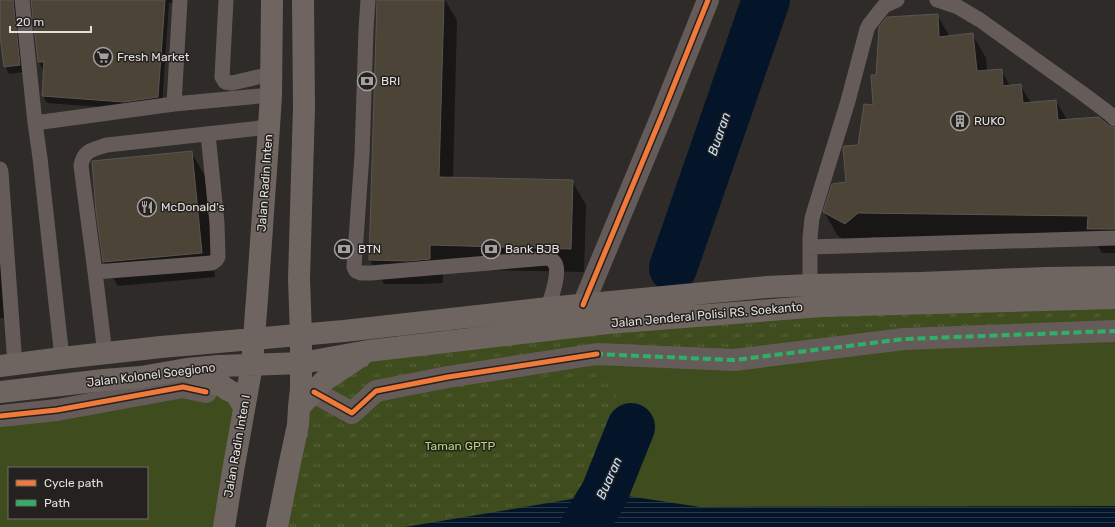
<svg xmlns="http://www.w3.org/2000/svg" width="1115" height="527" font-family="Rubik,sans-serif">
	<defs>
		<pattern id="park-tufts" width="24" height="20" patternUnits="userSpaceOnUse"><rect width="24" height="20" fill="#3e4c1e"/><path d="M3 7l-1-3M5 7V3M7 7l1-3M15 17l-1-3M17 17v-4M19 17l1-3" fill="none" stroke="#5a653e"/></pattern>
		<pattern id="water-rules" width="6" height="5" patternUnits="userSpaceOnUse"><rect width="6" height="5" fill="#041429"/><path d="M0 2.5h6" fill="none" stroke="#283648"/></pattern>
	</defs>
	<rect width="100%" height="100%" fill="#2e2b29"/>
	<path fill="#3e4c1e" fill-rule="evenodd" d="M1115,331V527H277L597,354Z
		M183,387L236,394L224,527H0V416ZM9,468H147V518H9Z"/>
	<path fill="url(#park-tufts)" d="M1115,298V331L734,360L597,354L631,427L605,492L400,527H277L299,407L368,351L608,323Z"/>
	<path fill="url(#water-rules)" d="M608,493L700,507L1115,506V527H405Z"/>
	<path fill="#0007" d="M0,0H21L24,72L9,74L5,66L0,29Z
		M32,0H178L176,4L169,3L162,105L128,109L47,103L43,96L45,70H43L39,62Z
		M377,0H445L457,20L453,178L572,181L586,205L584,272L443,269V283L422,284H384L370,260Z
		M937,15L950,37L972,34L986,58L987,71L1001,70L1010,86L1020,85L1031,103L1056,101L1067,120L1108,126L1115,129V253H1102L1094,240L872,237L859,248L838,236L824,212L848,183L859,145L874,106L877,76Z
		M191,152L205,176L215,277L118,286L104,262L97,212Z
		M0,224L10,317L0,318Z"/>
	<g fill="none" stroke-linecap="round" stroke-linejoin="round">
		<path stroke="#041429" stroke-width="48" d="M673,268L766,0
			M584,527L605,492L631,427"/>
	</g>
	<path fill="#4c4436" stroke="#585654" d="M0,0H13L20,65L4,67L0,36Z
		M31,0H165L158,97L124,102L42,96L44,62H38Z
		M377,0H444L439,177L573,180L571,249L430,245V259L407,261L369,260Z
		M938,14L939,37L973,33L977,71L1002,69L1003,86L1021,84L1023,103L1056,100L1058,120L1099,117L1109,126L1115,128V229H1087L1088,216L858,213L845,224L823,212L832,184L846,182L843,148L844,146L858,145L864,104L873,105L871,75H876L879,27L887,17Z
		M192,151L202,253L103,262L96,212L92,161Z"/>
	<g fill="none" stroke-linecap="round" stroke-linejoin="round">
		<path stroke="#655c59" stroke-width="15" d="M22,0L35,123
			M226,0L222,77L225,82L232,83L271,74
			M368,0L366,29L362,155L354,267L356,271L361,273H371L547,258C551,259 555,261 556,266C559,277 551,297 548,308
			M937,0L958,7L980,20L1082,93L1110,114L1115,119
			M174,104L180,0
			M0,169L1,172L15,365
			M810,247L1115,238
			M95,272L212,263L216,260L218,257L217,223L208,134
			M810,285V238L812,218L848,101L867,29L869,25L884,6L897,0
			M105,354L95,272L81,166C83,150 94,149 107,145L269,127
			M62,358L40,158L35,123L174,104L271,95"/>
		<path stroke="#655c59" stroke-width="22" d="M314,392L352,413L376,391L448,377L597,354L734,360L904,339L1115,331
			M0,416L57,410L183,387L206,392"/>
		<path stroke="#655c59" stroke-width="22" d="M583,305L662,115L708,0"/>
		<path stroke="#6f6560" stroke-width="22" d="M0,366L62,358L161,347L344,331L548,308L767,287L810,285L920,283L1046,278L1115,277
			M187,369L207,382L221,385L228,390L236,394L244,407
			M0,392L104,380L141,377L187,369L219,366L302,363L368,351L608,323L822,306L1115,298
			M299,407L325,380L361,356
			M224,527L233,471L252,365L258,285L269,127L271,95L272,0
			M277,527L289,467L298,425L299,407L301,389V335L299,279L304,107L303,0"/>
		<path stroke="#2db169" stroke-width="4" stroke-dasharray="8 4" stroke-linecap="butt" d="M595,354L734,360L904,339L1115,331"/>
		<g stroke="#25211f" stroke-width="8">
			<path id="cycleway" d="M583,305L662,115L708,0
				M314,392L352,413L376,391L448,377L597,354
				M0,416L57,410L183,387L206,392"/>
		</g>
		<use href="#cycleway" stroke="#f17a3a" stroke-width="5"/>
	</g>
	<defs>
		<g id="supermarket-ring" transform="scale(1)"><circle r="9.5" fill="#25211f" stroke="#a3a09f" stroke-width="1.5"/><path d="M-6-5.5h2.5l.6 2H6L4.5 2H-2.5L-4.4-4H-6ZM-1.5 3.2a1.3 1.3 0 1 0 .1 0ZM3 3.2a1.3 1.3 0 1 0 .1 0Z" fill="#a3a09f"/></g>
		<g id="bank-ring" transform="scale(1)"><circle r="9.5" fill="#25211f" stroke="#a3a09f" stroke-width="1.5"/><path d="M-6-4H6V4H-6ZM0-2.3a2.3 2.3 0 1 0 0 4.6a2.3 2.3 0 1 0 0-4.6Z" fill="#a3a09f"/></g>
		<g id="building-ring" transform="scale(1)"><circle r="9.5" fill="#25211f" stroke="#a3a09f" stroke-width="1.5"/><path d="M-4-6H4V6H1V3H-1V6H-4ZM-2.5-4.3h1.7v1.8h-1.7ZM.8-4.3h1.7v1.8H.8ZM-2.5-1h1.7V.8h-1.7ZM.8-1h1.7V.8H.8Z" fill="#a3a09f"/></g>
		<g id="restaurant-ring" transform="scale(1)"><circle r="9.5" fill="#25211f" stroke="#a3a09f" stroke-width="1.5"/><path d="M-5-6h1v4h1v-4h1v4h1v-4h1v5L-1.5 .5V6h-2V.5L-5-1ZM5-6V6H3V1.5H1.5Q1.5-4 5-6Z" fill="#a3a09f"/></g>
	</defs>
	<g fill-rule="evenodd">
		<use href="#supermarket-ring" x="103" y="57"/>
		<use href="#bank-ring" x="367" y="81"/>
		<use href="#building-ring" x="960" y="121"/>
		<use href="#restaurant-ring" x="147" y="207"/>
		<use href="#bank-ring" x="344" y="249"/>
		<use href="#bank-ring" x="491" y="249"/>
	</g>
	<g text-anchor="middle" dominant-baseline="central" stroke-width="3" stroke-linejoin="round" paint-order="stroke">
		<g font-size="12" fill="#e2dfde" stroke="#25211f" text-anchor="start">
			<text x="117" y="57">Fresh Market</text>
			<text x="381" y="81">BRI</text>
			<text x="974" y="121">RUKO</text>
			<text x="161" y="207">McDonald's</text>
			<text x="358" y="249">BTN</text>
			<text x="505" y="249">Bank BJB</text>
		</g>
		<g font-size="12" fill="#e2dfde" stroke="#25211f">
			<text transform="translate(265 183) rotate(-86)">Jalan Radin Inten</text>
			<text transform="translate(707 315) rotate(-5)">Jalan Jenderal Polisi RS. Soekanto</text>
			<text transform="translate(151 375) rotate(-7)">Jalan Kolonel Soegiono</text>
			<text transform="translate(237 446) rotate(-80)">Jalan Radin Inten I</text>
		</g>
		<g font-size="12" fill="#b6d479" stroke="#25211f">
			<text x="460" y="446">Taman GPTP</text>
		</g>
		<g font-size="13" font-style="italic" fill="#c8e2ff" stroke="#25211f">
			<text transform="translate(719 134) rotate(-71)">Buaran</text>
			<text transform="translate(609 478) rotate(-66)">Buaran</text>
		</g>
	</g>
	<rect x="8" y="467" width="140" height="52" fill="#25211f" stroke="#716d6b"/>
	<rect x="16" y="480" width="20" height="6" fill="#f17a3a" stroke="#716d6b"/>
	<text x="44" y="487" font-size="12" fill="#e2dfde">Cycle path</text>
	<rect x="16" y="500" width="20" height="6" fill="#2db169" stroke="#716d6b"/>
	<text x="44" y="507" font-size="12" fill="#e2dfde">Path</text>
	<path d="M10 26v6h81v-6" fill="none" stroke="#e2dfde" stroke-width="2"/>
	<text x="16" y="26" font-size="12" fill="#e2dfde" stroke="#25211f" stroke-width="3" paint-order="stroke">20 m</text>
</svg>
